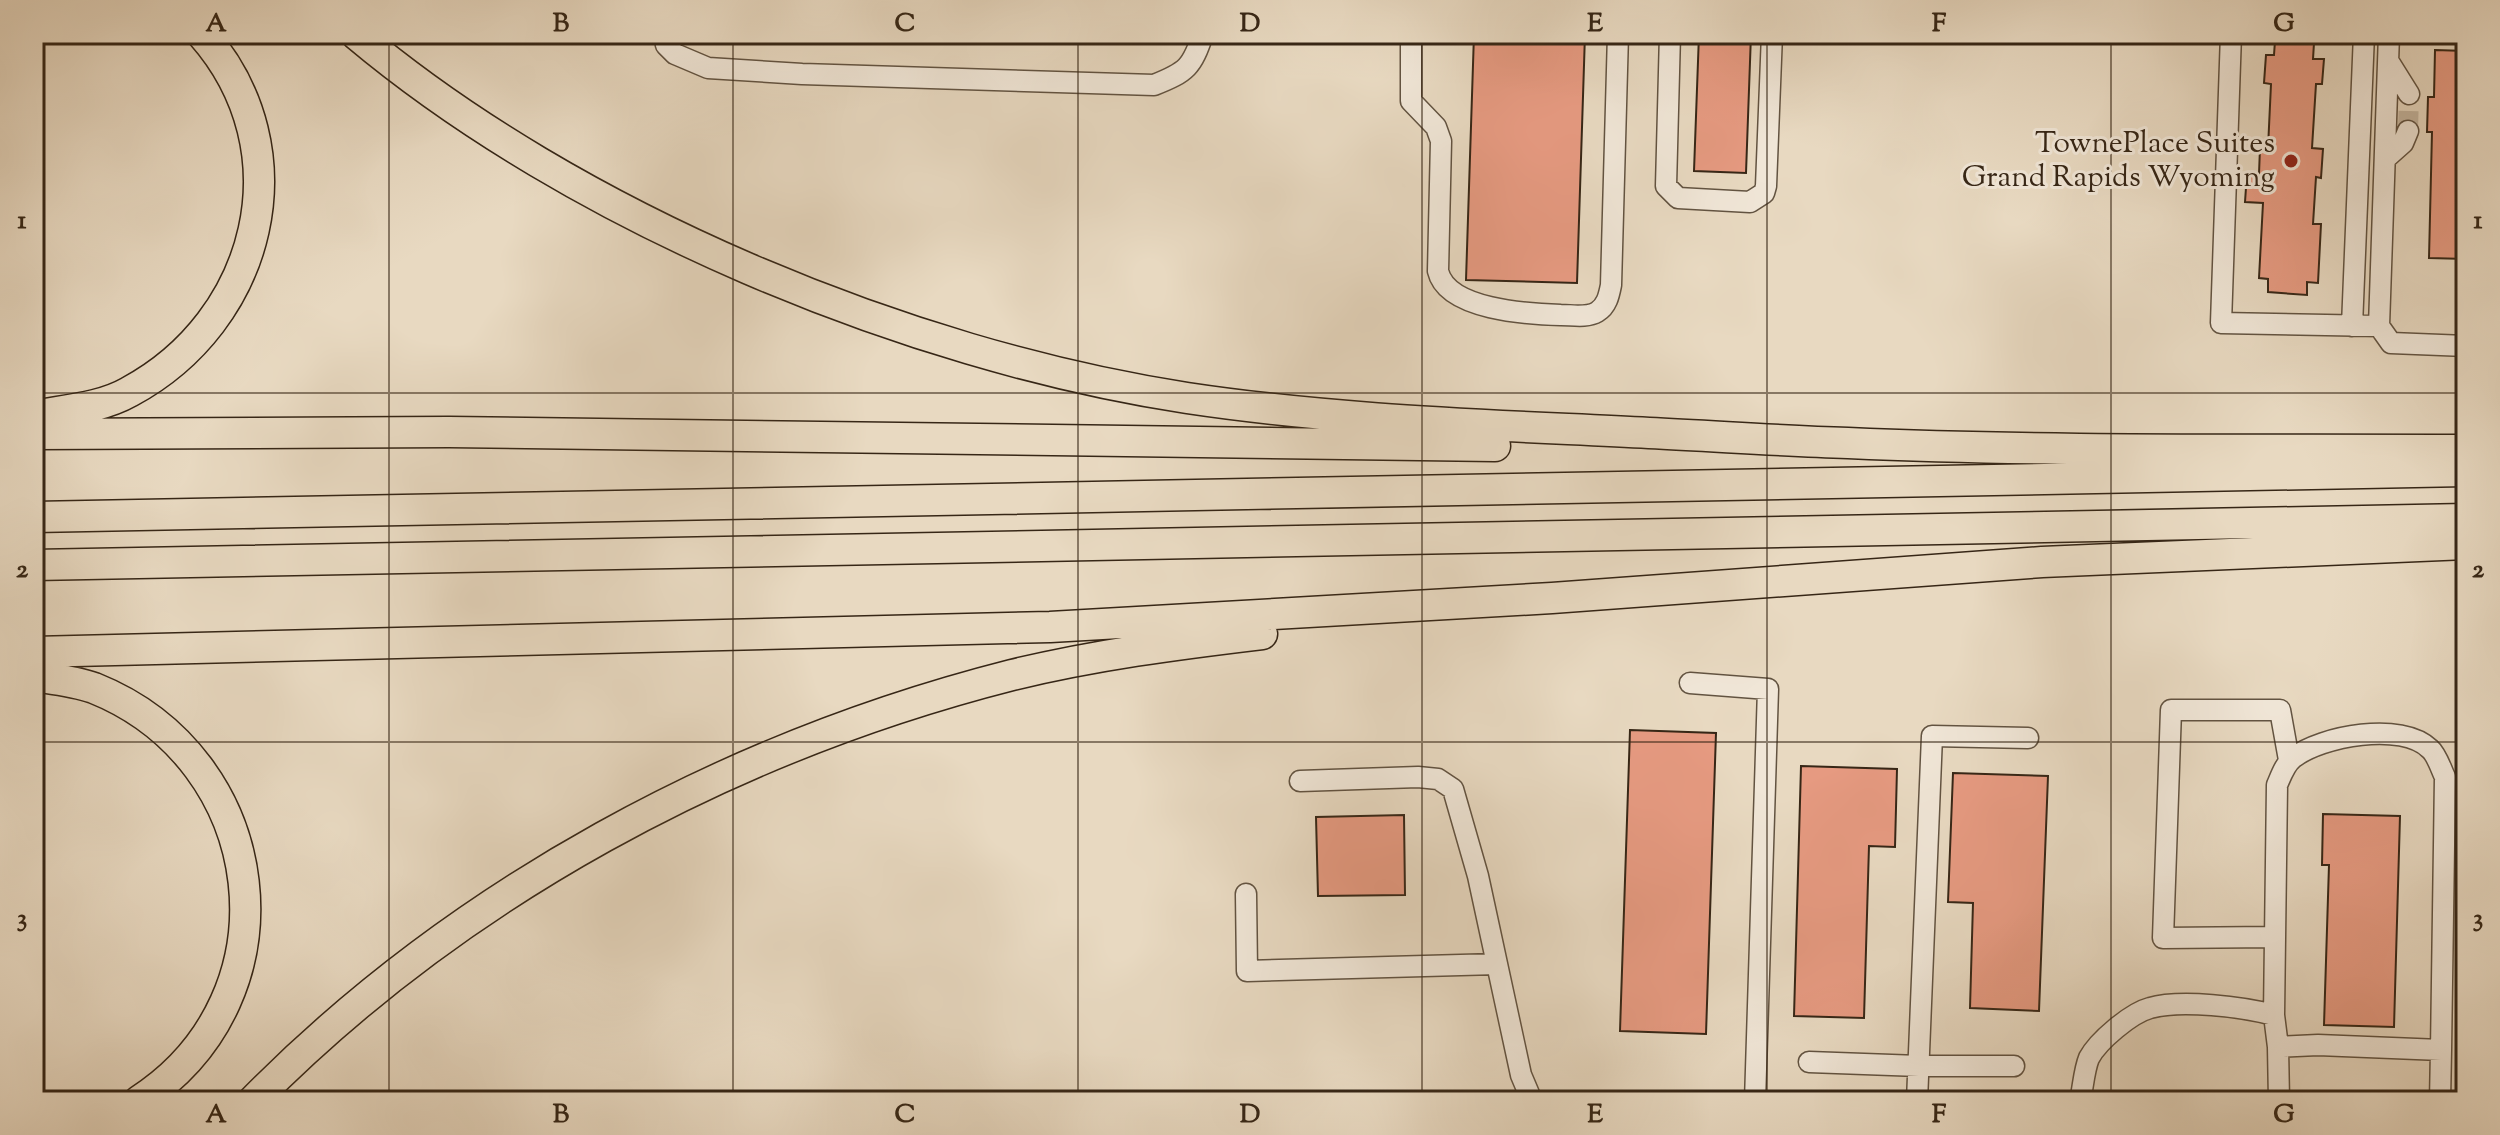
<svg xmlns="http://www.w3.org/2000/svg" width="2500" height="1135" font-family="'Sorts Mill Goudy',serif">
	<rect width="100%" height="100%" fill="#e8d9c1"/>
	<filter id="stains"><feTurbulence type="fractalNoise" baseFrequency=".0025" numOctaves="4"/><feColorMatrix values="0 0 0 0 .2 0 0 0 0 .09 0 0 0 0 .02 0 0 0 .5 -.17"/></filter>
	<radialGradient id="worn" r=".72"><stop offset=".6" stop-color="#630" stop-opacity="0"/><stop offset="1" stop-color="#630" stop-opacity=".3"/></radialGradient>
	<path fill="#e69a81" stroke="#362616" stroke-width="2" d="M1474,34H1585L1577,283L1466,280Z
		M1699,34H1751L1746,173L1694,171Z
		M2275,41L2314,43L2313,59H2324L2322,84H2316L2312,148L2323,149L2321,178L2316,177L2313,224H2321L2318,283L2307,282V295L2268,292V279L2259,278L2263,203L2245,202L2247,173L2259,174L2260,148H2268L2271,84L2264,83L2266,55H2274Z
		M2435,50L2466,51V259L2429,258L2432,132H2427L2428,97H2434Z
		M1630,730L1716,733L1706,1034L1620,1031Z
		M1801,766L1897,769L1895,847L1869,846L1864,1018L1794,1016Z
		M1953,773L2048,776L2039,1011L1970,1008L1973,903L1948,902Z
		M2323,814L2400,816L2394,1027L2324,1025L2329,865H2322Z
		M1404,815L1405,895L1318,896L1316,817Z"/>
	<g fill="none" stroke-linecap="round" stroke-linejoin="round">
		<path stroke="#c4b59f" stroke-width="20" stroke-dasharray="20 10" stroke-linecap="butt" d="M2408,131L2409,94"/>
		<g stroke="#625341" stroke-width="23">
			<path id="minor" d="M664,34L666,45L675,54L708,68L802,74L1154,85C1187,72 1192,67 1203,34
				M1411,34V101L1436,127L1441,141L1438,271C1447,310 1528,314 1561,315C1572,315 1587,318 1597,312C1607,306 1609,295 1611,285L1618,34
				M1670,34L1666,186L1678,198L1750,202L1764,193L1766,186L1772,34
				M2231,34L2221,323L2379,326L2391,343L2466,346
				M2389,62L2409,94
				M2385,159L2403,143L2408,131
				M2352,326L2364,34
				M2379,326L2389,34
				M1690,683L1768,689L1755,1101
				M1300,781L1418,777L1438,779L1453,789L1478,876L1521,1075L1532,1101
				M1246,894L1247,971L1497,964
				M2273,937L2163,938L2171,710H2280L2289,760
				M2274,1015L2277,785C2281,776 2285,764 2293,758C2321,736 2402,721 2430,749C2437,755 2441,769 2445,777L2441,1050
				M2278,1047L2318,1045L2441,1050L2440,1101
				M1809,1062L1919,1066H2014
				M1917,1101L1932,736L2028,738
				M2080,1101C2083,1088 2084,1070 2089,1058C2098,1041 2131,1013 2150,1008C2181,999 2243,1007 2274,1015L2278,1047L2279,1101"/>
		</g>
		<g stroke="#362616" stroke-width="33">
			<path id="highway" d="M356,34C574,217 906,355 1187,398C1340,421 1495,425 1649,433C1715,436 1781,441 1848,443C2053,452 2260,449 2466,450
				M34,416C65,410 101,408 129,392C261,321 305,151 202,34
				M34,434L449,432L1495,446
				M34,517L2466,471
				M34,565L2466,519
				M34,652L1050,627L1552,598L2042,562L2466,544
				M34,676C54,679 75,681 94,688C271,759 301,996 139,1101
				M253,1101C458,893 729,747 1012,675C1094,655 1178,644 1262,634"/>
		</g>
		<use href="#minor" stroke="#f0e6d7" stroke-width="20"/>
		<use href="#highway" stroke="#e8d9c1" stroke-width="30"/>
	</g>
	<path fill="none" stroke="#362616" stroke-width="2" stroke-opacity="0.55" d="M389,34V1101M733,34V1101M1078,34V1101M1422,34V1101M1767,34V1101M2111,34V1101M34,393H2466M34,742H2466"/>
	<circle fill="#8f2418" stroke="#f0e6d7" stroke-width="3" cx="2291" cy="161" r="8"/>
	<g text-anchor="middle" dominant-baseline="central" stroke-width="6" stroke-linejoin="round" paint-order="stroke">
		<g font-size="30" fill="#362616" stroke="#f0e6d7" text-anchor="end">
			<text x="2275" y="144">TownePlace Suites<tspan x="2275" dy="34">Grand Rapids Wyoming</tspan></text>
		</g>
	</g>
	<rect width="2500" height="1135" fill="none" stroke="#e8d9c1" stroke-width="88"/>
	<rect x="44" y="44" width="2412" height="1047" fill="none" stroke="#362616" stroke-width="3"/>
	<g font-size="26" text-anchor="middle" font-weight="bold" fill="#362616">
		<text x="216" y="31">A</text>
		<text x="561" y="31">B</text>
		<text x="905" y="31">C</text>
		<text x="1250" y="31">D</text>
		<text x="1595" y="31">E</text>
		<text x="1939" y="31">F</text>
		<text x="2284" y="31">G</text>
		<text x="22" y="228">1</text>
		<text x="2478" y="228">1</text>
		<text x="22" y="577">2</text>
		<text x="2478" y="577">2</text>
		<text x="22" y="926">3</text>
		<text x="2478" y="926">3</text>
		<text x="216" y="1122">A</text>
		<text x="561" y="1122">B</text>
		<text x="905" y="1122">C</text>
		<text x="1250" y="1122">D</text>
		<text x="1595" y="1122">E</text>
		<text x="1939" y="1122">F</text>
		<text x="2284" y="1122">G</text>
	</g>
	<rect width="100%" height="100%" filter="url(#stains)"/>
	<rect width="100%" height="100%" fill="url(#worn)"/>
</svg>
